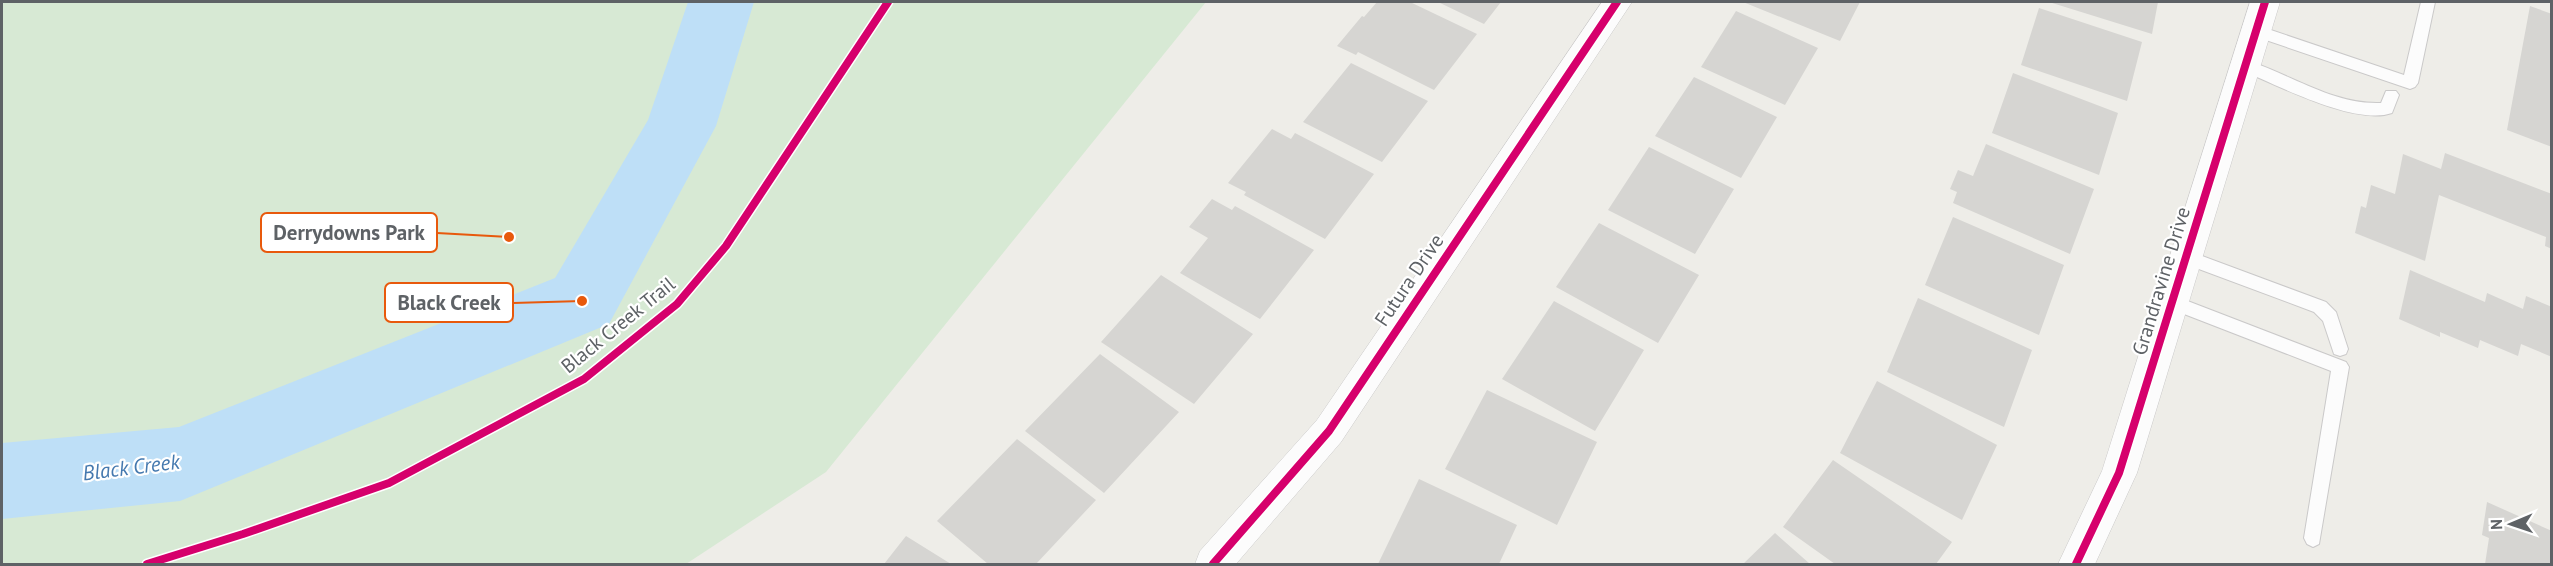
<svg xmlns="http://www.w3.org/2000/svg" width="2553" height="566" font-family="'PT Sans',sans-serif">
	<rect width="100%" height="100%" fill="#eeede8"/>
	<path fill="#d7e9d4" d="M2,2H1206L826,472L686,564H2Z"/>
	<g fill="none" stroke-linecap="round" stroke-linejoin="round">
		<path fill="#bedff7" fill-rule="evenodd" d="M688,2H754L716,126L609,324L180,501L2,519V443L179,427L555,278L648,120Z"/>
	</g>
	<path fill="#d6d5d2" d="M1377,2H1410L1477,34L1434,90L1358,52L1356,55L1337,46L1362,16L1364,17Z
		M1438,2H1501L1484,24Z
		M1743,2H1860L1840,41Z
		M2049,2H2158L2152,34Z
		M2530,6L2552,14V147L2507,130Z
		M2039,8L2142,42L2127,101L2021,65Z
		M1736,11L1818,48L1785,105L1701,67Z
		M1351,63L1428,101L1382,162L1303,122Z
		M2013,73L2118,113L2099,175L1992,133Z
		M1694,77L1777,117L1741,178L1655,136Z
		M1272,129L1291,139L1295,133L1374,174L1325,239L1244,195L1246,192L1228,183Z
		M1986,144L2094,189L2070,254L1953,203L1957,192L1950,189L1958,170L1973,176Z
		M1649,147L1734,189L1695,254L1608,210Z
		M2445,153L2552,194V249L2545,246L2546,237L2439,195L2425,261L2355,233L2361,206L2366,208L2371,185L2395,194L2403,154L2441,169Z
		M1212,199L1232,210L1235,206L1314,250L1260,319L1180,273L1208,238L1189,227Z
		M1953,217L2064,265L2039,335L1925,285Z
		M1599,223L1699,275L1658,343L1556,287Z
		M2410,270L2485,302L2487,293L2523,309L2526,296L2552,307V357L2521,344L2518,356L2480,340L2478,348L2440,332V337L2399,319Z
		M1161,275L1253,334L1194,404L1101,342Z
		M1918,298L2032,350L2004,427L1887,372Z
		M1554,301L1644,350L1595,431L1502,379Z
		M1100,354L1179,412L1104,493L1025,431Z
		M1877,381L1997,445L1962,520L1840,453Z
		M1487,390L1597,442L1557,525L1445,469Z
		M1017,439L1096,500L1036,564H988L937,521Z
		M1833,460L1952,542L1936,564H1835L1783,527Z
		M1419,479L1517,525L1499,564H1378Z
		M2487,502L2552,531V564H2485L2489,538L2482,535Z
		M1775,533L1810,564H1743Z
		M906,536L951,564H884Z"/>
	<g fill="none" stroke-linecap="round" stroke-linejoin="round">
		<g stroke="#cac9c9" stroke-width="2">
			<path id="service" d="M2421,2H2435L2418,83L2415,87L2410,89L2251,35L2249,31L2251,27L2256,25L2404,75Z
				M2246,60C2290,74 2333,105 2381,103L2386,91H2396L2399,95L2392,113C2355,126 2277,85 2241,70L2239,66L2241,62Z
				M2186,250L2326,302L2336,312L2348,349L2346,354L2340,356L2334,354L2323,321L2314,312L2180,262L2178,257L2180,252Z
				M2172,295L2346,362L2349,367L2319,544L2313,547L2307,544L2304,538L2331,371L2166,307L2164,302L2166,297Z"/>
		</g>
		<g stroke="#cac9c9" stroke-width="1">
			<path id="minor" d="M1602,2H1632L1341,442L1236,564H1195L1200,551L1317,420Z"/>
		</g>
		<g stroke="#cac9c9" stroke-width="1">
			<path id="tertiary" d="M2250,2H2280L2137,473L2095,564H2058L2102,471Z"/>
		</g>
		<use href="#service" fill="#fcfcfc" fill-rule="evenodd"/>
		<use href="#minor" fill="#fcfcfc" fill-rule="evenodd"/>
		<use href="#tertiary" fill="#fcfcfc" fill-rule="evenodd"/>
		<g stroke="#fff" stroke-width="11">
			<path id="cycleway" d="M147,564L243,534L389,483L584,379L677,304L726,246L888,2
				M1213,564L1329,431L1617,2
				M2076,564L2119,473L2265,2"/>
		</g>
		<use href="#cycleway" stroke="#d6006c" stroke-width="8"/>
	</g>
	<g text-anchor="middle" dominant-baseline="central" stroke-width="4.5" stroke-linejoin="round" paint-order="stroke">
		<g font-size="20" fill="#5e6266" stroke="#fff">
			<text transform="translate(1409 280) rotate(-56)">Futura Drive</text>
			<text transform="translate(2161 281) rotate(-73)">Grandravine Drive</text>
			<text transform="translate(618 325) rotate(-39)">Black Creek Trail</text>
		</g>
		<g font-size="21" font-style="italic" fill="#4579af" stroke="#fff">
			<text transform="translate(131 467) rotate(-7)">Black Creek</text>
		</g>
	</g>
	<path fill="none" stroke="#e8590c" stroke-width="2" d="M509 237L437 233M582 301L513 303"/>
	<g fill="#e8590c" stroke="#fff" stroke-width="2">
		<circle cx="509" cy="237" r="6"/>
		<circle cx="582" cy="301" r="6"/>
	</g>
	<g fill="#fff" stroke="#e8590c" stroke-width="2">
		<rect x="261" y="213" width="176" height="39" rx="6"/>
		<rect x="385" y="283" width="128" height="39" rx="6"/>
	</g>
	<g font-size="21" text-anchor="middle" font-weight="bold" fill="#5e6266">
		<text x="349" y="240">Derrydowns Park</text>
		<text x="449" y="310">Black Creek</text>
	</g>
	<rect width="2553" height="566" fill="none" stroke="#5e6266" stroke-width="6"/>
	<g transform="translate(2511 524) rotate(268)" stroke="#ffffff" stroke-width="4.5" paint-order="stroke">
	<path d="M0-4.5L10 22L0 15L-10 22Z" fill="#5e6266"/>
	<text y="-9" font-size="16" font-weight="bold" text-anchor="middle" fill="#5e6266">N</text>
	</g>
</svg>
